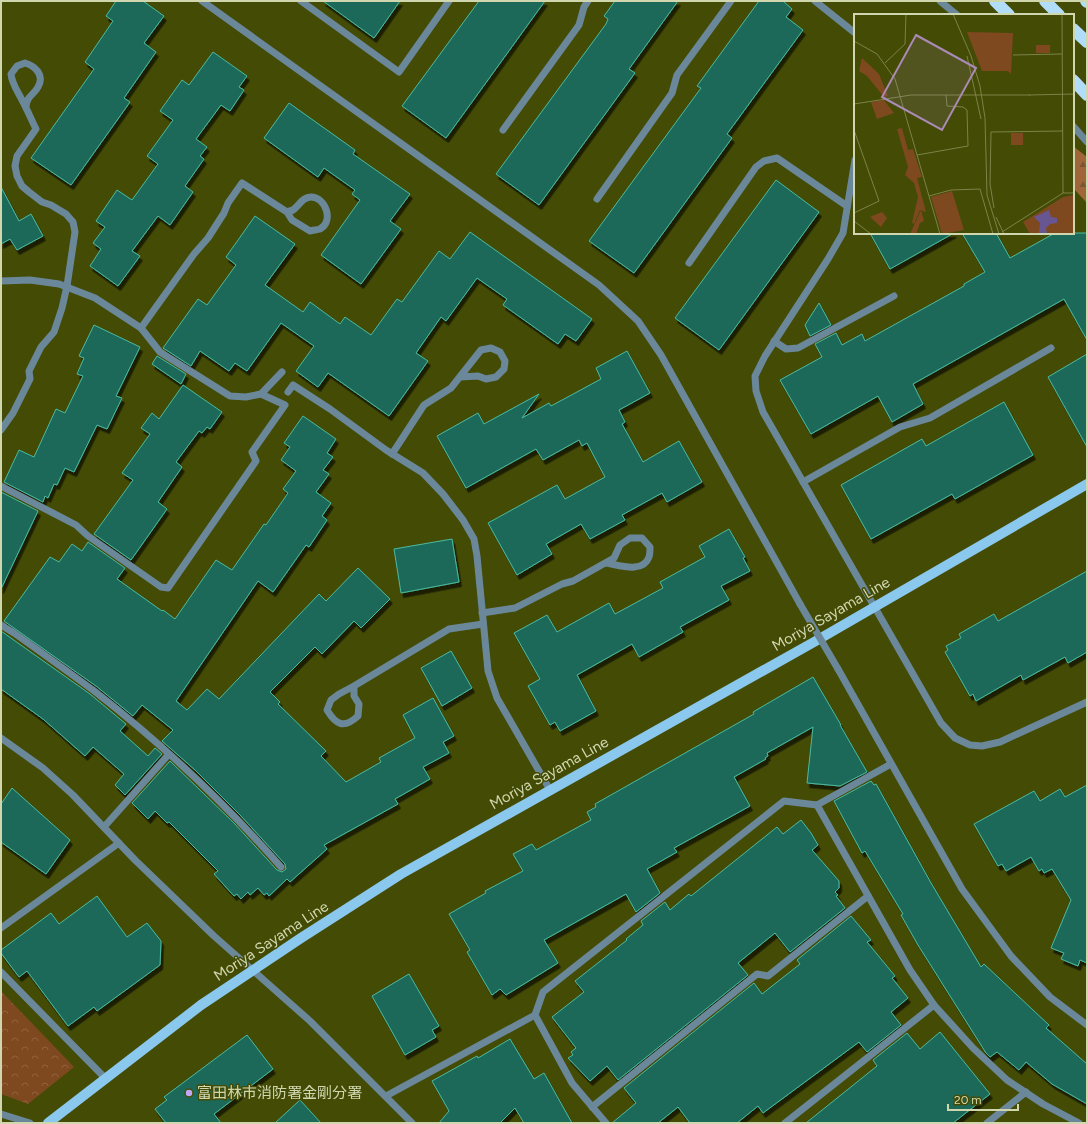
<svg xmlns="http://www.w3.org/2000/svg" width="1088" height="1124" viewBox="0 0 1088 1124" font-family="Figtree,'Noto Sans JP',sans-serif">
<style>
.forest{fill:url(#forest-firs)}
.park{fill:url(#park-crowns)}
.building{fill:#1d695a;stroke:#49bba2;filter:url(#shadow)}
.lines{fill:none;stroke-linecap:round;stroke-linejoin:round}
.minor{stroke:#6b889b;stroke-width:7}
.major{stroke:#8ac8ed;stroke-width:10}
.highway{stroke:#b2ddf8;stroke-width:12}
.minor-bridge{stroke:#6b889b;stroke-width:7}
.poi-dot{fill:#bda9f5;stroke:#444b05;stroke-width:1.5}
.labels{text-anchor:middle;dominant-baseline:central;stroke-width:3;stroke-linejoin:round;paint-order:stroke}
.street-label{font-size:15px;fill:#d0d7af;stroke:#444b05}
.poi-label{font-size:15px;fill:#d0d7af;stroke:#444b05;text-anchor:start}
.inset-road{fill:none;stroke:#7c8349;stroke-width:1}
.view{fill:#aa8ab6;fill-opacity:0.15;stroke:#aa8ab6;stroke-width:2}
.inset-edge{fill:none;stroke:#d0d7af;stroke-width:2}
</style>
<defs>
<pattern id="forest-firs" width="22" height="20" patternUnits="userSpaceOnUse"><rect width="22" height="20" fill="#a06538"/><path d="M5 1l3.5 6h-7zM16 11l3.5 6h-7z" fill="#795636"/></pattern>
<pattern id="park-crowns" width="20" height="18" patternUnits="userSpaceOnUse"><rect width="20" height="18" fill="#7e491f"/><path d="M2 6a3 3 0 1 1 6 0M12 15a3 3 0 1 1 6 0" fill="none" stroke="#8f623d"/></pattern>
<filter id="shadow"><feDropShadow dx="2.5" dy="4.5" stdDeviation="0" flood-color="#0009"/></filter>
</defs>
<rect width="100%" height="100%" fill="#444b05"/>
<polygon class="forest" points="1073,146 1087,157 1087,203 1073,188"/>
<polygon class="park" points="1,991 74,1067 28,1104 1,1094"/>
<g class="building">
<polygon points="116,1 143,1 164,16 144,43 156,52 124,98 130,102 71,185 31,158 94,69 85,62 113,21 106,16"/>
<polygon points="323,1 400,1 374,38"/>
<polygon points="479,1 545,1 446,138 402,106"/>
<polygon points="615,1 678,1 629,69 635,73 539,205 496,174 606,24 608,19 604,16"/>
<polygon points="759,1 783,1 792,9 786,17 803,30 727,134 732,138 634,273 589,241 701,88 697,86"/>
<polygon points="213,52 247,76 239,87 244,90 230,111 221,105 196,139 207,147 200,156 204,159 185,186 193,192 170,225 158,216 132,251 140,256 118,286 90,266 101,249 93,243 105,227 96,221 117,190 132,200 158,164 147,156 173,120 160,111 182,80 189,85"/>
<polygon points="289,103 355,150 353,154 410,194 390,221 401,229 361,284 321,255 360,200 352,194 355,190 324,168 318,177 264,138"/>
<polygon points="776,180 819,212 719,350 675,318"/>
<polygon points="1,187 19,221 31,214 43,236 17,250 10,239 1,244"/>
<polygon points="255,216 295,244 265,285 303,312 310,302 340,324 345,317 371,335 397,299 402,302 439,251 450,259 470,232 592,319 576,341 565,334 558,344 503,305 507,299 477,278 446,321 441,317 416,353 428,361 389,416 328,373 318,387 296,371 314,346 281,323 247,371 235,363 229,371 200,351 191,366 163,348 198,299 207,305 236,265 226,257"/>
<polygon points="870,233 954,233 890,269"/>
<polygon points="962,233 996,233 1010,258 1055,233 1087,233 1087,340 1064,299 913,384 923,404 892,422 878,396 811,434 780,380 822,357 815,344 836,333 842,345 862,334 865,341 964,286 964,284 985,272"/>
<polygon points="819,303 831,325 810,336 805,325"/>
<polygon points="94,325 140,347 116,396 122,398 107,429 97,425 74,472 65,468 57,485 54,484 48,498 45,496 43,502 4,482 19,450 34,457 56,409 65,413 83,376 77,374 84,358 79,356"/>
<polygon points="627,351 650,393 619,410 625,422 622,424 643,462 679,441 702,482 667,502 662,493 622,515 625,520 590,539 581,524 546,544 552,554 517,575 488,523 557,485 565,499 605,477 587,443 582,446 579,440 543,460 536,449 466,488 437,436 478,413 484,424 539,394 522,418 549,403 551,406 601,379 596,368"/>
<polygon points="1087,354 1087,447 1048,377"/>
<polygon points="157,356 186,374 181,384 152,364"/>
<polygon points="183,385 222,412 210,429 207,427 202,433 199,431 176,462 182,467 158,502 167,509 131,560 94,534 133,480 122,473 150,434 141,428 152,413 159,419"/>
<polygon points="1004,402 1033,455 955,499 952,494 871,539 841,485 922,439 926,446"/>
<polygon points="303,416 336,439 327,453 333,457 323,470 329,474 316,492 331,503 322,516 327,520 309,547 306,545 273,592 258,581 176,701 187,710 207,689 219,699 319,594 326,601 358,568 390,599 361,628 354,621 322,654 315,647 270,692 280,702 278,704 326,751 321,756 346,782 381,762 379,758 415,738 403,715 433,698 454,736 443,742 449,753 423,767 430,779 395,799 398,804 324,845 327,849 290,882 287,879 269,896 267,893 264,895 258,888 250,895 248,892 241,899 237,894 234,896 214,874 218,871 169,822 167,823 155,811 148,819 132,803 170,761 234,823 277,870 282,872 286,869 285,864 241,816 195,770 162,741 173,730 142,705 133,716 96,686 4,621 50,557 59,562 72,544 82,551 88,542 125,568 117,579 162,611 163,610 175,619 216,560 232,570 264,524 266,525 288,493 283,489 296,471 281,460 290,447 284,443"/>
<polygon points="1,492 38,511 1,589"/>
<polygon points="729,529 745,557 743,558 750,571 721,586 729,600 680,627 683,632 639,657 632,644 577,675 596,711 560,731 555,722 550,725 528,686 540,679 514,633 547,615 557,632 609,603 615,614 663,588 660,582 705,557 699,546"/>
<polygon points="452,539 459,582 401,593 394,549"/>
<polygon points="1087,571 1087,652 1068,663 1065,657 1023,680 1021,675 976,701 973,694 970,696 945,652 948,650 946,646 961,638 959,634 994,614 998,621"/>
<polygon points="1,631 90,694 126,724 120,731 148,756 155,748 162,754 125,795 115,785 124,774 93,747 85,756 43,719 1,689"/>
<polygon points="451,651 472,688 442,706 421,668"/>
<polygon points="813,677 841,725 840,725 867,772 840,786 807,783 813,727 767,753 768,756 765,758 766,759 734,777 750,806 674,848 677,852 647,869 660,893 636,912 626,894 544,940 558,963 506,995 500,989 492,995 467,952 470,950 449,914 486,893 485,891 523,871 513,854 532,844 536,850 591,820 587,812 596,807 595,804 754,714 753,712"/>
<polygon points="871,781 874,785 876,784 931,883 981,967 984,964 1049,1025 1046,1028 1087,1064 1087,1104 1052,1084 1026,1062 1019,1070 997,1052 990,1057 986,1053 918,945 901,915 903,914 865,851 862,853 834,801"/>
<polygon points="1087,785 1087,963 1080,960 1078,966 1061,959 1064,953 1051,948 1071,900 1052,869 1044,873 1042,869 1039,871 1031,857 1006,871 1002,864 998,866 974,824 1034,791 1040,801 1060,789 1065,797"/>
<polygon points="12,788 70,840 46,874 1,842 1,804"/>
<polygon points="801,820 811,833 818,845 812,850 839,881 839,888 835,892 838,895 836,896 845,908 790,952 775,933 738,963 748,975 618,1080 607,1066 590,1081 568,1058 573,1055 571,1052 576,1048 552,1017 584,992 575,981 627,940 626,939 643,925 641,921 665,902 670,910 689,894 691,896 777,827 783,834"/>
<polygon points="97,896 127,937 147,923 161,941 160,965 97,1011 94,1007 68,1026 27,971 19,977 1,953 1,950 51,913 59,924"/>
<polygon points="851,916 871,940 867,942 895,976 892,978 908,998 891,1012 901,1025 867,1052 859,1042 763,1113 758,1106 737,1123 690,1123 678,1107 658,1123 612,1123 636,1103 624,1088 754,983 762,994 800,964 797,960"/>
<polygon points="409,974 439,1026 432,1030 436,1037 405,1055 372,996"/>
<polygon points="940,1032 990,1094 953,1123 806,1123 877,1066 873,1060 907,1033 920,1049"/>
<polygon points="247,1035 273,1069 214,1114 221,1123 166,1123 155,1109 167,1100 164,1097"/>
<polygon points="510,1039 534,1079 544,1073 572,1123 524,1123 515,1108 500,1123 439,1123 449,1111 432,1081 477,1056 478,1058"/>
<polygon points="300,1100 321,1123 275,1123"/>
</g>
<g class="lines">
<g class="minor">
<polyline points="202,1 599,285 638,321 661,355 800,604"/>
<polyline points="301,1 399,72 449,1"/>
<polyline points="815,1 855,33"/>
<polyline points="940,1 957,15"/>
<polyline points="1073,126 1087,142"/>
<polyline points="503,130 579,25 584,7 588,1"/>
<polyline points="855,160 843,233 828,259 765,356 755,376 756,391 763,412 941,723 955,738 970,745 982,746 1000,742 1087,702"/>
<polyline points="597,199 672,93 677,75 731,1"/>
<polyline points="689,263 756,167 764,161 777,158 847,206"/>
<polyline points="1,281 30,280 59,284 95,298 141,328 160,352 230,396 246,397 261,394 282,372"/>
<path d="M141 328 194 254 208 238 224 213 228 203 242 183 287 212 292 220 310 231C313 230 317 230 320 229 334 222 326 197 311 197 302 197 299 206 293 210 291 211 289 211 287 212"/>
<polyline points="774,341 786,349 798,348 894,296"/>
<polyline points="288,392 293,385 330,409 386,450 423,473 443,494 463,520 474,539 477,556 488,671 497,698 550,790"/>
<path d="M1 430 13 413 30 379 29 371 41 347 54 332 62 308 67 286 75 232 73 222 66 214 51 205 42 202 29 192 22 186 17 176 15 166 17 156 36 129C31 119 27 109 22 100 17 90 12 84 11 74L17 66 25 63C35 66 45 75 38 87 34 95 26 96 26 108"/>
<polyline points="392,454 424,405 451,388 481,350 491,348 500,352 505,361 504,369 496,377 486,379 478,376 460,377"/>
<polyline points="803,482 900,427 930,418 1051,348"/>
<polyline points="1,486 76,525 88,536 161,587 168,588 256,461 252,452 285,405 261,394"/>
<path d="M482 613 515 608 562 584 573 581 614 558 620 545 630 538H642L650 547C650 550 650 554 649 557 643 574 619 565 606 563"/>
<path d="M1 625 14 633C41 652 67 671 93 690 161 743 224 802 281 867"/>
<polyline points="838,669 962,889 1011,956 1050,997 1087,1025"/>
<path d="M354 686V696L359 704 358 716C344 729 336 725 327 710L331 700 339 694 354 686 449 629 483 624"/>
<polyline points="1,738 43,768 73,795 135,860 214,936 310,1021 412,1123"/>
<polyline points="817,805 910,970 934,1005 973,1048 1007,1080 1043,1104 1079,1123"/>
<polyline points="104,827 169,754"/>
<polyline points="1,928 119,843"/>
<polyline points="1,972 105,1078"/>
<polyline points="535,1015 572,1083 606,1123"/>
<polyline points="386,1096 535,1015 543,992 784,801 817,805 891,764"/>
<polyline points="592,1107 757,974 768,976 868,896"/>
<polyline points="1,1114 30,1123"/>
<polyline points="785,1123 934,1005"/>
<polyline points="987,1123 1026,1092"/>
</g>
<polyline class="major" points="48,1123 201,1005 301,938 401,874 814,642 1087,484"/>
<g class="highway">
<polyline points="995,1 1009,15"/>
<polyline points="1045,1 1059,15"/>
<polyline points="1086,1 1087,2"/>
<polyline points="1073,29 1087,42"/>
<polyline points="1073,80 1087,95"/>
</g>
<polyline class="minor-bridge" points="800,604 838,669"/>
</g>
<circle class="poi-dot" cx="189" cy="1093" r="4"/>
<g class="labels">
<g class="street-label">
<text transform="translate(831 614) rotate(-30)">Moriya Sayama Line</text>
<text transform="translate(549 773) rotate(-29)">Moriya Sayama Line</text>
<text transform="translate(271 941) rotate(-33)">Moriya Sayama Line</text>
</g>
<g class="poi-label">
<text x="197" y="1093">富田林市消防署金剛分署</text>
</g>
</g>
<g transform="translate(854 14)">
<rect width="220" height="220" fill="#444b05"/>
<path d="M113 18 159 19 157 60 154 57H128ZM182 31H196V39H182ZM8 44 25 60 34 82 30 83 13 62 5 57ZM30 86 40 99 23 105 17 88ZM48 114 54 136 59 135 68 163 63 164 72 198 66 196 60 210 58 209 64 183 60 169 51 161 54 153 43 115ZM157 119H169V131H157ZM98 177 110 216 88 220 77 183ZM220 181V220H176L169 208 209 183ZM67 196 70 207 66 209 62 220H56ZM28 198 33 204 27 213 16 203Z" fill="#7e491f"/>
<path d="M133 33a11 11 0 1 1 22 0a11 11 0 1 1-22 0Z" fill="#7e491f"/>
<path d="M195 196 197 203 203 204V209L196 210 192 214 193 220H185L186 209 180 203Z" fill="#685693"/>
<path class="inset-road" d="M99 0 117 42 126 72 131 104 133 181 145 220M208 0 209 179M0 27 23 40 41 65 86 220M159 41 208 40M113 42 127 105M31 49 51 30 52 0M175 81 220 80M0 90 57 81H176M0 116 25 187 0 199M63 141 114 132 113 96 109 93 93 92 92 81M75 182 97 176 126 175 139 220M140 194 136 170 137 118 209 117M142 203 150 220M0 207 17 220M148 218 209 179H220"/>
<path class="view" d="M62 21 122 54 88 116 28 83Z"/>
<rect width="220" height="220" class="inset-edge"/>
</g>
<rect width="1088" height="1124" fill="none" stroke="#d0d7af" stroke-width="4"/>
<path d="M948 1104v6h70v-6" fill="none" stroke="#d0d7af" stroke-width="2"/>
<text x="954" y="1104" font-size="12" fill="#d0d7af" stroke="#444b05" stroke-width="3" paint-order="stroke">20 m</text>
</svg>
